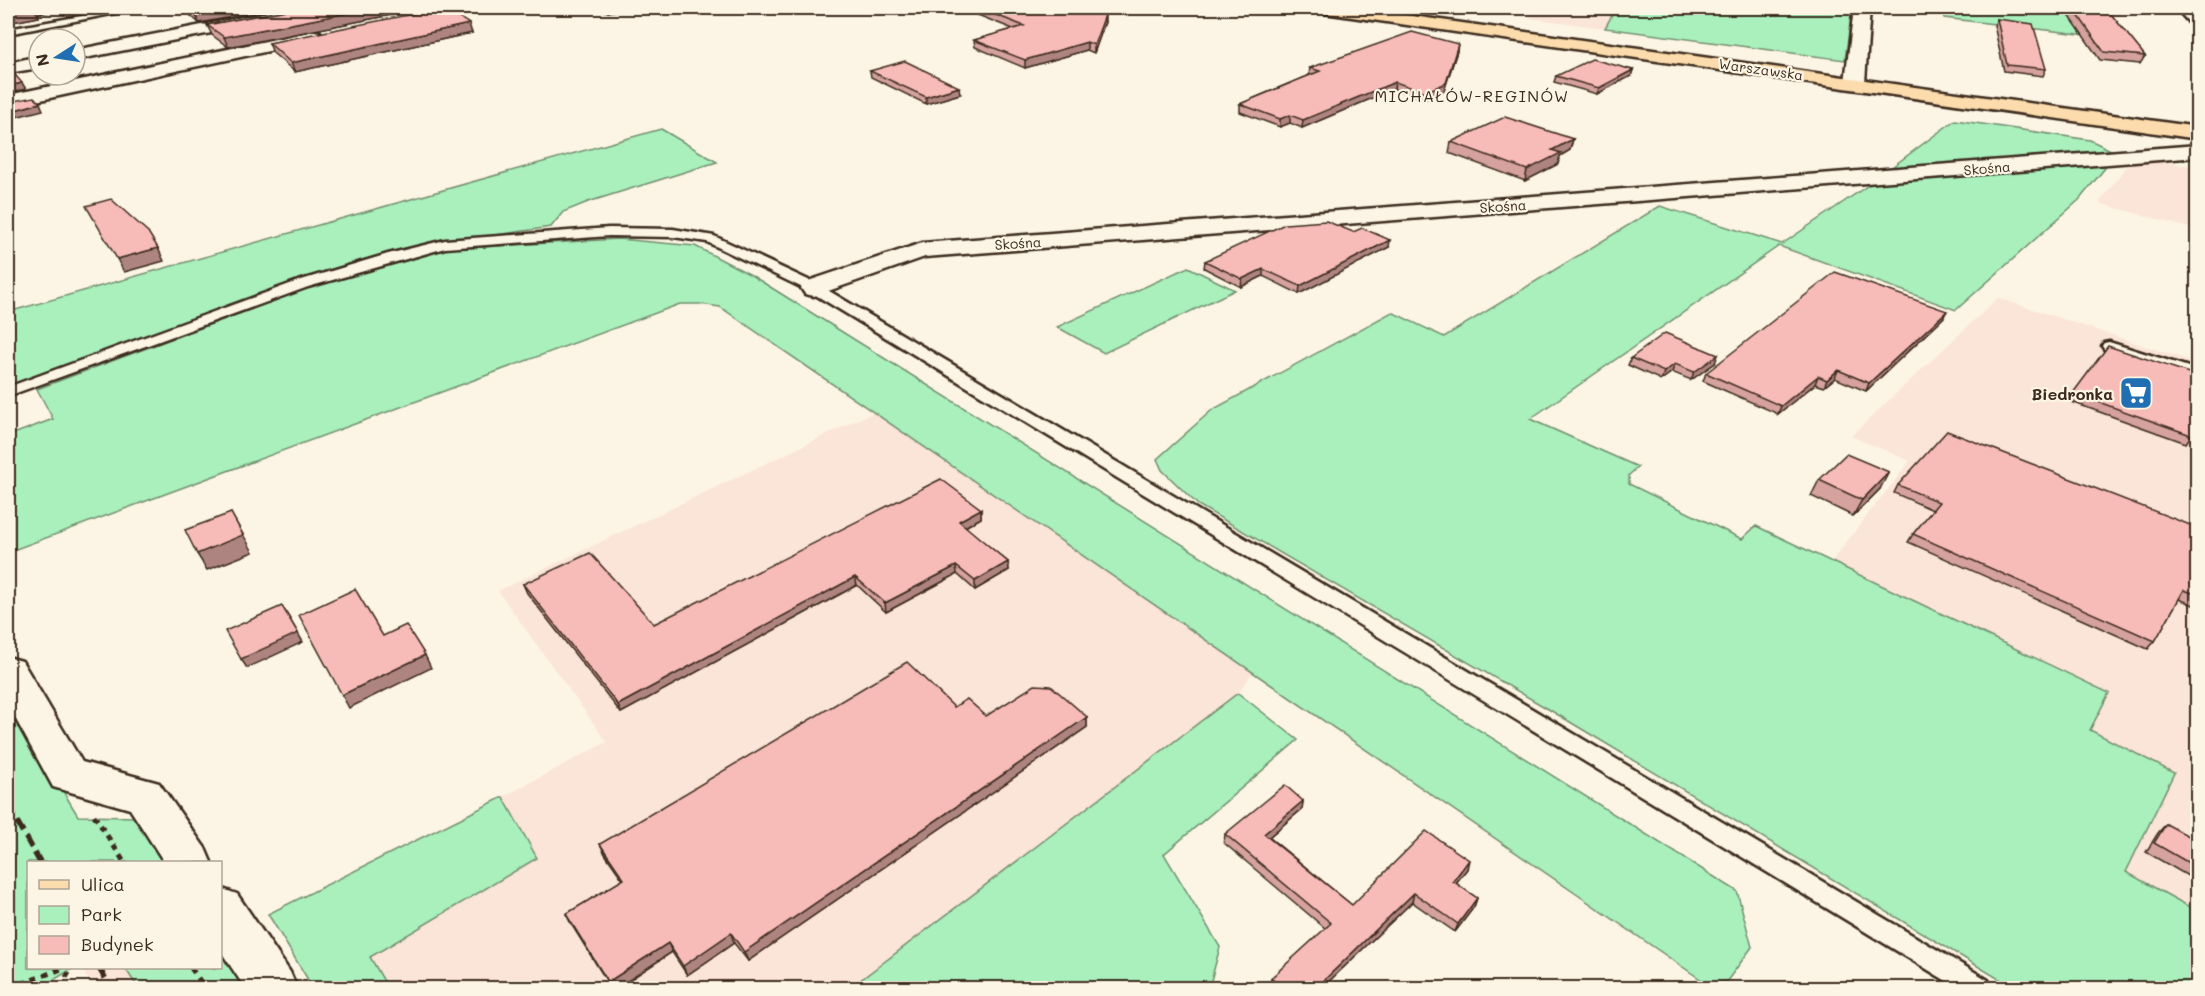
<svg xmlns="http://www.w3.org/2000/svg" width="2205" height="996" viewBox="0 0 2205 996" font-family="Mali,sans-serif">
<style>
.built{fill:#fbe4d8}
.green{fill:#a9f0bc;stroke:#728d6d;stroke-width:1.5}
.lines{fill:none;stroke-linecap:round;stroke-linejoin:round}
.service-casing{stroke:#3b2a1e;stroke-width:5}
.minor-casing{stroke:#3b2a1e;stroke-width:5}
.primary-casing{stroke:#3b2a1e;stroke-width:5}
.path{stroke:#3b2a1e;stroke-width:5;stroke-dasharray:6 6;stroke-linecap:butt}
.service{fill:#fcf5e5;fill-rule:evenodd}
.minor{fill:#fcf5e5;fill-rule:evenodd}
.primary{fill:#fcdcac;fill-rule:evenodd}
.rail{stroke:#3b2a1e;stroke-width:6;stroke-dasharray:12 6;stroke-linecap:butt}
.wall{fill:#d5a29e;stroke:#3b2a1e;stroke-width:1.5}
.shaded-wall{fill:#ae8481;stroke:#3b2a1e;stroke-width:1.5}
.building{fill:#f8bcb8;stroke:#3b2a1e;stroke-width:1.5}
.labels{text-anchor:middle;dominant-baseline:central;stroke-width:4.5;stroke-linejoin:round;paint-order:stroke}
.far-street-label{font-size:14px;fill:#3b2a1e;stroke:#fcf5e5}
.far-quarter-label{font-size:16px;letter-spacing:1.5px;fill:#3b2a1e;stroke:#fcf5e5}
.poi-label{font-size:16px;font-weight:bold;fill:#3b2a1e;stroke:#fcf5e5;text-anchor:end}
</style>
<rect width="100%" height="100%" fill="#fcf5e5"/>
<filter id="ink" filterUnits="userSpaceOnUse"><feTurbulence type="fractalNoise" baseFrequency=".0167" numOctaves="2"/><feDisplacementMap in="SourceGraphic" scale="12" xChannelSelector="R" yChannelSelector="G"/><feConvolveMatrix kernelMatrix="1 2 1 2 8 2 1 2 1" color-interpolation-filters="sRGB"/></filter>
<g filter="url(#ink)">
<g class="built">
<polygon points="1536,8 1616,8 1605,28 1530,18"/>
<polygon points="2151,160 2197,167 2197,230 2099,203 2127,166"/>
<polygon points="1998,298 2197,363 2197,911 2126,872 2174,773 2090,730 2109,693 1831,562 1910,461 1851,436"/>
<polygon points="874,412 1253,672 1238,693 850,988 388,988 369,957 537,858 503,797 607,742 498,591"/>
<polygon points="81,968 125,968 138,988 93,988"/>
</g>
<g class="green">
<polygon points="1616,8 1852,8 1845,60 1605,28"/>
<polygon points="1941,8 2075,8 2096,36 1944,18"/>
<polygon points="1955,120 2090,140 2117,153 1884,173"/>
<polygon points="661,129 717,162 588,202 563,212 551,227 449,242 375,258 314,275 8,387 8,312"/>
<polygon points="2100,164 2105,168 2079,200 1956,310 1779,246 1530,419 1638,467 1629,475 1629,484 1742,539 1756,526 2109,693 2090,730 2174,773 2126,872 2197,911 2197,988 2014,988 1555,713 1198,505 1162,470 1157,459 1212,410 1392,312 1444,337 1660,206 1782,244 1873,182"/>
<polygon points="619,239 695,246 751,275 1737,891 1752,947 1727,981 1709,985 720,307 700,304 680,304 8,552 8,436 53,419 37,389 308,288 391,261 445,249"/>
<polygon points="1188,267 1235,290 1104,353 1057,327"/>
<polygon points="1238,693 1298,740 1164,854 1220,947 1209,988 850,988"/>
<polygon points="8,700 78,816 137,817 167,862 28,862 28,968 74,968 40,988 8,988"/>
<polygon points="503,797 537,858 370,957 388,988 313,988 268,914"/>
<polygon points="221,945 249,988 138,988 125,968 220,968"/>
</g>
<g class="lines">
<g class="service-casing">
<g id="service">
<polygon points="43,8 59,8 8,18 8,14"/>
<polygon points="127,8 142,8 8,34 8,29"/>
<polygon points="609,228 673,229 714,236 819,285 1988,980 1991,988 1958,988 809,291 707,242 673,237 609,236 445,248 308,287 8,396 8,387 298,281 388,254 445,240"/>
<polygon points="2109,342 2198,370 2198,379 2104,349 2102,346 2104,343"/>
</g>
</g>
<g class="minor-casing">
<g id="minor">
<polygon points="289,8 320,8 312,13 75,60 75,50"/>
<polygon points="1854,8 1870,8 1865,82 1862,86 1848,86 1845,82"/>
<polygon points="2176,8 2193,8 2198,12 2198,27 2192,26"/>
<polygon points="314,31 320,32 323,36 320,40 8,107 8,95"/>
<polygon points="39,56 39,68 8,73 8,63"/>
<polygon points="2198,145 2198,157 925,257 814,296 805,294 801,288 805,282 922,243"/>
<polygon points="8,657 22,661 82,762 159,783 205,848 211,862 164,862 130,809 53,787 8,705"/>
<polygon points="220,888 237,894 290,972 297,988 245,988 220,950"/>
</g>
</g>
<g class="primary-casing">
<polygon id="primary" points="1316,8 1356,8 2198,127 2198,139 1324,13"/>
</g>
<g class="path">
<polyline points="94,815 124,862"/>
<polyline points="191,968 205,988"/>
<polyline points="10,988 64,968"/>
<polyline points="60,988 71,969 69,968"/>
</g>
<use href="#service" class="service"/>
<use href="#minor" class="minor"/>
<use href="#primary" class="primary"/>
<g class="rail">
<polyline points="8,806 40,862"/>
<polyline points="99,968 111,988"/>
</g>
</g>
<g class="wall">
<polygon points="8,8 34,8 39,17 13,22 10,20 8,16"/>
<polygon points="182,8 280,8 199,23"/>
<polygon points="298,8 427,8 228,47 212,35 207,25"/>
<polygon points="597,8 629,8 608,12"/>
<polygon points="960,8 1100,8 1105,22 1094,53 1087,50 1025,68 975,47 974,40 1013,29"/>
<polygon points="2064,8 2106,8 2145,56 2140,64 2100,60"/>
<polygon points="454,14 472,33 295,72 273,53 269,43"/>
<polygon points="1997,19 2046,69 2043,76 2004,71 1994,25"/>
<polygon points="1457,51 1444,91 1424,99 1394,89 1302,128 1290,123 1280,127 1240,112 1240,104 1309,75 1310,68"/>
<polygon points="1633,70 1631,76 1597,94 1554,82 1556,76"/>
<polygon points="870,71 960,94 926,104 871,77"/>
<polygon points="1573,139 1570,150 1560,156 1558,164 1525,181 1449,153 1451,142"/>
<polygon points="1353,232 1389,247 1299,294 1263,276 1241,287 1204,268 1205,261"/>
<polygon points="1943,318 1866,391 1835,378 1824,387 1815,384 1778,414 1703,381 1706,373"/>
<polygon points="1631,358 1715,363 1691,380 1672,372 1661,380 1628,365"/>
<polygon points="2198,376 2198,436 2192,434 2186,443 2069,401 2073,393"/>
<polygon points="1819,480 1880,489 1853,516 1811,496"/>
<polygon points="1898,485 2198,528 2198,607 2179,599 2155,641 2148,649 1908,542 1913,534 1933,510 1894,493"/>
<polygon points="981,509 981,518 965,527 1008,562 1009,570 975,590 957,574 886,612 857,585 621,713 527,593 523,584 654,624"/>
<polygon points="954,707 986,716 1087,717 1087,727 748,961 734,943 687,975 672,952 617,988 611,988 571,924 566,914 623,880 605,854 600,844"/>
<polygon points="1303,801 1302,809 1269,837 1352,905 1467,869 1456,883 1477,898 1474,907 1455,932 1412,902 1322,988 1272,988 1270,987 1271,978 1326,929 1224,843 1225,834"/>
<polygon points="2166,824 2196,867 2188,876 2146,852 2158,833"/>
</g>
<g class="shaded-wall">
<polygon points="8,8 34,8 39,17 13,22 8,12"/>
<polygon points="226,8 280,8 199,23 195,13"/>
<polygon points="374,8 427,8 228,47 224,37"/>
<polygon points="607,8 629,8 608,12"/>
<polygon points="1105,15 1105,22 1094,53 1094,45"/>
<polygon points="469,24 472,33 295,72 291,63"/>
<polygon points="1087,42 1087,50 1025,68 1025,60"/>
<polygon points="1458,44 1457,51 1444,91 1424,99 1425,92"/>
<polygon points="1633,70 1631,76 1597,94 1599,88"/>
<polygon points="1395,82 1394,89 1302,128 1303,120"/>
<polygon points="22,83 26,89 8,93 8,86"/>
<polygon points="959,87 960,94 926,104 926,97"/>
<polygon points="40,103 43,110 8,119 8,112"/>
<polygon points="1290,115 1290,123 1280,127 1280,119"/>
<polygon points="1573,139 1570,150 1560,156 1558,164 1525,181 1527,170 1552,150"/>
<polygon points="1390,240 1389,247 1299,294 1300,286"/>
<polygon points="158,248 164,261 124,272 117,259"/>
<polygon points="1263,269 1263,276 1241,287 1242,279"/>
<polygon points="1947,311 1943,318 1866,391 1869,383"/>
<polygon points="1718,355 1715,363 1691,380 1694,372"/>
<polygon points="1675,364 1672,372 1661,380 1664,372"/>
<polygon points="1838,370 1835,378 1824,387 1827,380"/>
<polygon points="1818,376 1815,384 1778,414 1781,406"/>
<polygon points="1889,472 1880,489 1853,516 1862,500"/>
<polygon points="981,509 981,518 959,530 959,521"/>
<polygon points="231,513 253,552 207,570 197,554"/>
<polygon points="1008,562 1009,570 975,590 975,581"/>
<polygon points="956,566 957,574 886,612 885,603"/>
<polygon points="855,577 857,585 621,713 618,705"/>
<polygon points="282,606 303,642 247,668 241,659"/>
<polygon points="425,655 431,668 349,708 342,695"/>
<polygon points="1087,717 1087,727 748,961 744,952"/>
<polygon points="1303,801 1302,809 1263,842 1264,834"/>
<polygon points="1469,860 1467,869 1451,889 1453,881"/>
<polygon points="1414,893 1412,902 1322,988 1316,988"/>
<polygon points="1477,898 1474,907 1455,932 1458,924"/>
<polygon points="731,933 734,943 687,975 683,966"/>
<polygon points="668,943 672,952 617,988 611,988 608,982"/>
</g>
<g class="building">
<polygon points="8,8 27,8 8,11"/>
<polygon points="188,8 226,8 195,13"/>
<polygon points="298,8 374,8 224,37 207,25"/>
<polygon points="442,8 450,8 453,9 448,10 469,24 291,63 269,43"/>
<polygon points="978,8 1100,8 1105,15 1094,45 1087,42 1025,60 974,40 1024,26"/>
<polygon points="2073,8 2106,8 2145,56 2104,52"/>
<polygon points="1997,19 2033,24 2046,69 2007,65"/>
<polygon points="1412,32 1458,44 1446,83 1425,92 1395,82 1303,120 1290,115 1280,119 1240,104 1320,71 1310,68"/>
<polygon points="1592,59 1633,70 1599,88 1556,76"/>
<polygon points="905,61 959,87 926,97 870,71"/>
<polygon points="8,69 10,69 22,83 8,86"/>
<polygon points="34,97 40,103 8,112 8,102"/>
<polygon points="1505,117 1573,139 1552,150 1561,153 1527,170 1451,142"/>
<polygon points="111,199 148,232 158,248 117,259 86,206"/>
<polygon points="1326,221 1353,232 1362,228 1390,240 1300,286 1263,269 1242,279 1205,261 1285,224"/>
<polygon points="1835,272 1947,311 1869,383 1838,370 1827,380 1818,376 1781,406 1706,373"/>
<polygon points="1665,333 1718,355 1694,372 1675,364 1664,372 1631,358"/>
<polygon points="2108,346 2198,376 2198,426 2197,426 2191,435 2073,393"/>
<polygon points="1947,431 2198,528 2198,595 2184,590 2155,641 1913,534 1939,502 1898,485"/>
<polygon points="1846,454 1889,472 1862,500 1819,480"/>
<polygon points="941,479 981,509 959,521 1008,562 975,581 956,566 885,603 855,577 618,705 523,584 590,553 654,624"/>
<polygon points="231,513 243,535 197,554 185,530"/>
<polygon points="355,589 383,636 406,625 425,655 342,695 299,615"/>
<polygon points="282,606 298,633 241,659 225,631"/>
<polygon points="907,662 954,707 967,699 986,716 1035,685 1051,686 1087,717 744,952 731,933 683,966 668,943 608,982 566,914 624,879 600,844"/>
<polygon points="1285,785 1303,801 1264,834 1352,905 1426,831 1469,860 1453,881 1477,898 1458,924 1414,893 1316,988 1282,988 1271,978 1331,923 1225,834"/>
<polygon points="2166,824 2198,841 2198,865 2196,867 2154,843"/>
</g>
</g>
<defs>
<g id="supermarket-square" transform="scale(1.725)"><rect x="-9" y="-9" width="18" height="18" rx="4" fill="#1f6fb2" stroke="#fcf5e5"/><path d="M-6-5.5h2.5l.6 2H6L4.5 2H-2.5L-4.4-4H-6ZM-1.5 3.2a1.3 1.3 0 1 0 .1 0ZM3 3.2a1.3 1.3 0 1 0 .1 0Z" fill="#fff"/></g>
</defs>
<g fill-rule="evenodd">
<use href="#supermarket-square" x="2136" y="393"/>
</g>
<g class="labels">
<g class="far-street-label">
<text transform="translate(1761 69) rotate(8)">Warszawska</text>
<text transform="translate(1987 168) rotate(-5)">Skośna</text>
<text transform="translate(1503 206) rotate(-4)">Skośna</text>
<text transform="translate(1018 243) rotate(-4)">Skośna</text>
</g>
<g class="far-quarter-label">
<text x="1472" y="95">MICHAŁÓW-REGINÓW</text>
</g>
<g class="poi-label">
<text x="2113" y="393">Biedronka</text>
</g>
</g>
<rect width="2205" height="996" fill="none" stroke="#fcf5e5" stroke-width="30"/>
<rect x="15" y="15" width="2175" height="966" fill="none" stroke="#3b2a1e" stroke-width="2" filter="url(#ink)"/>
<rect x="27" y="861" width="195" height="108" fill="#fcf5e5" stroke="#afa495" stroke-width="1.5"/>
<rect x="39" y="880" width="30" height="9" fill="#fcdcac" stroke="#afa495" stroke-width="1.5"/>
<text x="81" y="891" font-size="18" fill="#3b2a1e">Ulica</text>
<rect x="39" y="906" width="30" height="18" fill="#a9f0bc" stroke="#afa495" stroke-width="1.5"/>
<text x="81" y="921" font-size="18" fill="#3b2a1e">Park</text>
<rect x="39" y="936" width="30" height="18" fill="#f8bcb8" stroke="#afa495" stroke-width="1.5"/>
<text x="81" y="951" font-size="18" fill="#3b2a1e">Budynek</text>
<g transform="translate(57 57) rotate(258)"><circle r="28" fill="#fcf5e5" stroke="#afa495" stroke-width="1.5"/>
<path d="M0-4.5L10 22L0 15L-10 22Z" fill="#1f6fb2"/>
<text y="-9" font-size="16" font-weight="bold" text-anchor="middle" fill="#3b2a1e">N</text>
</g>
</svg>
